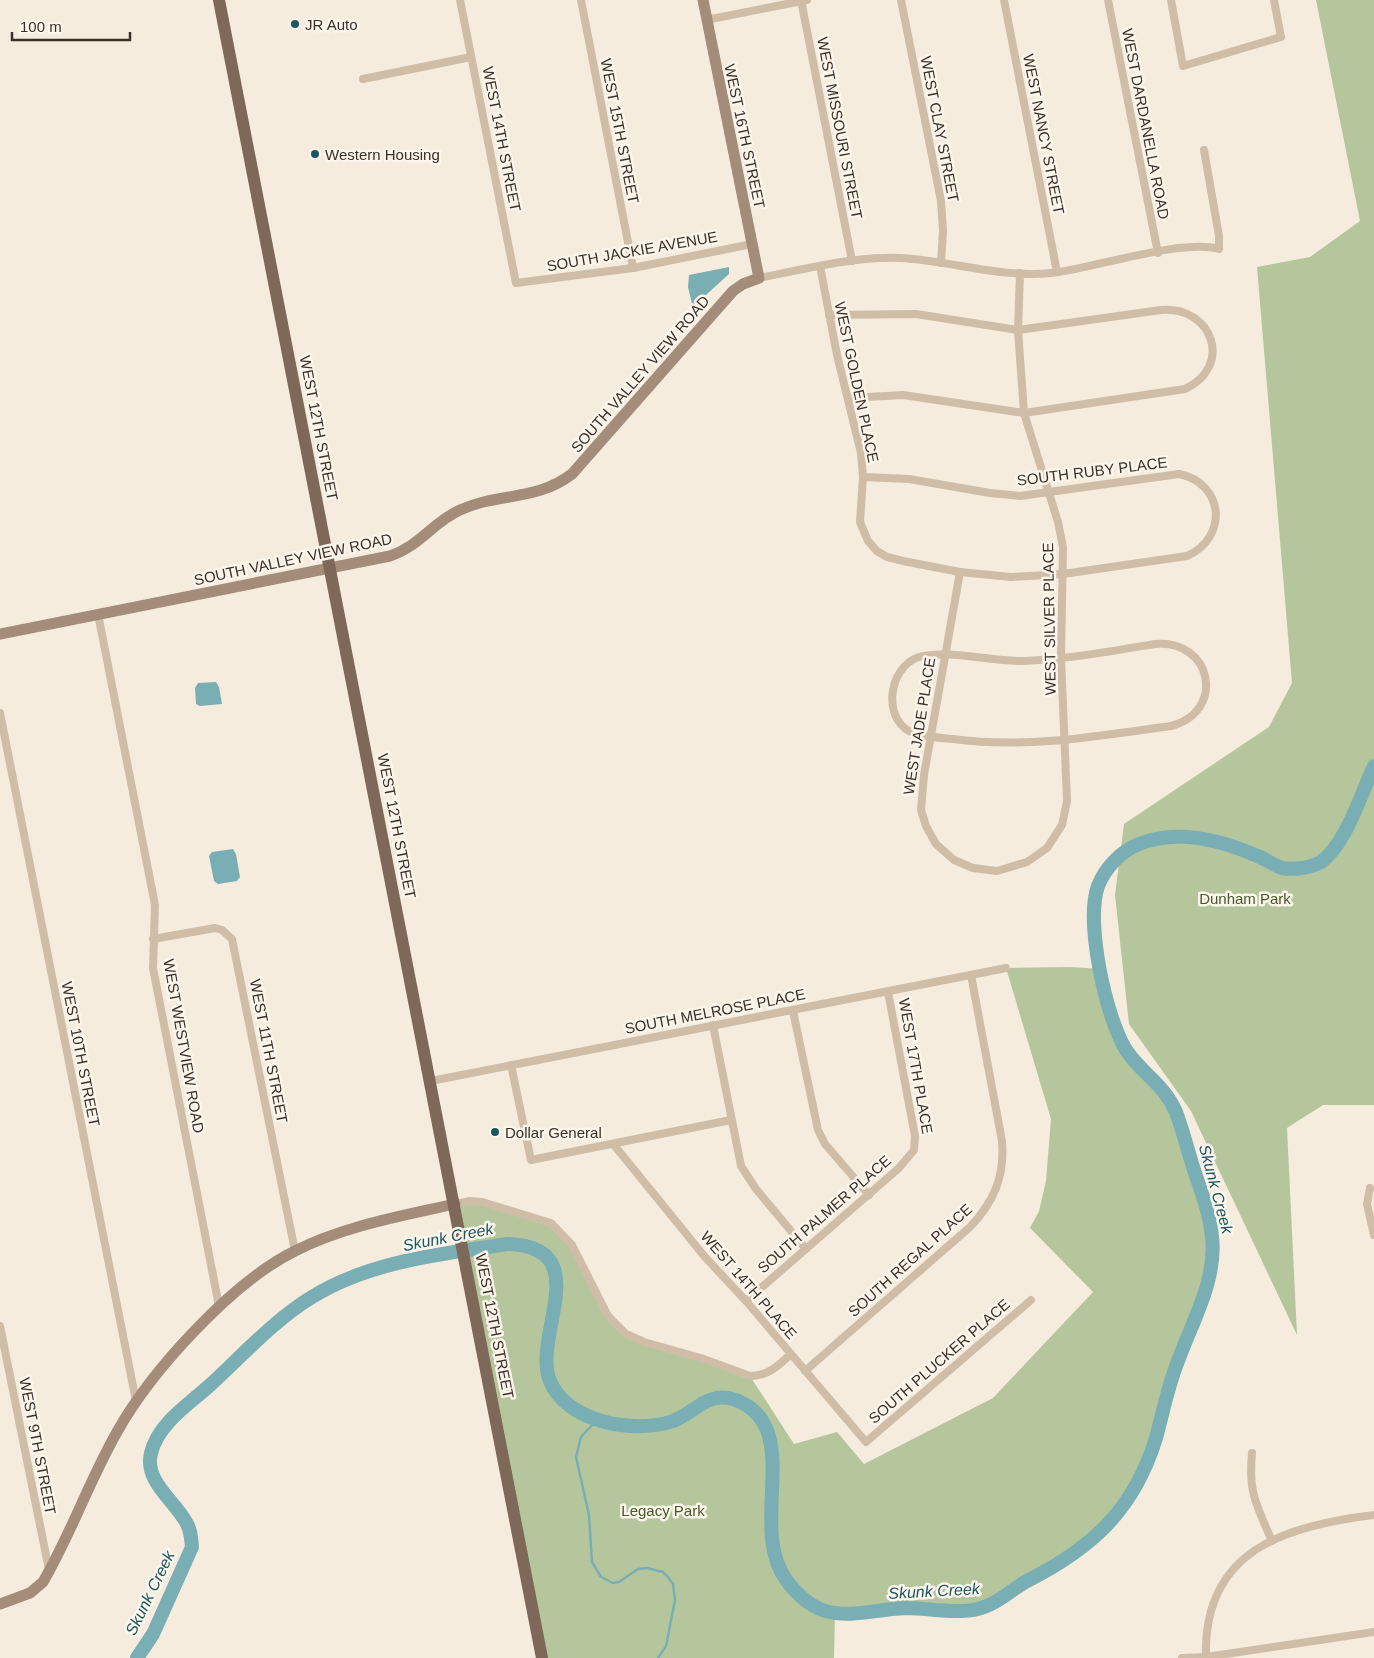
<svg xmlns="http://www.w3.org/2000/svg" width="1374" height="1658" viewBox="0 0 1374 1658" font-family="Helvetica,sans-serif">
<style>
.green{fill:#b5c69c}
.water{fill:#7aaeb5}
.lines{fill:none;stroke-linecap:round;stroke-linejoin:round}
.stream{stroke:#7aaeb5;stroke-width:2.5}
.river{stroke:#7aaeb5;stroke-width:14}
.street{stroke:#cfbda8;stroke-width:8}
.secondary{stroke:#a38c79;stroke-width:11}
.primary{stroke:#7e6859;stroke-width:12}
.poi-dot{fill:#1a5761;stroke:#fcf5eb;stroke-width:2}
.labels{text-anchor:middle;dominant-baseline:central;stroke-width:5;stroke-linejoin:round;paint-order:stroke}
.poi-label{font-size:15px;fill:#3b3029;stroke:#fcf5eb;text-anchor:start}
.street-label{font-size:15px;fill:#3b3029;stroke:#fcf5eb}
.park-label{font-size:15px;fill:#465c2a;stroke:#fcf5eb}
.water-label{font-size:16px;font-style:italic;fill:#1a5761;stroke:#fcf5eb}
</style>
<rect width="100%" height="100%" fill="#f5ecde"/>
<g class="green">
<polygon points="1316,0 1374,0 1374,1105 1323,1105 1287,1128 1297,1335 1191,1111 1129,1024 1115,895 1124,824 1269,727 1292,683 1257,267 1310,257 1360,221"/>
<polygon points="1071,967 1101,969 1112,1019 1126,1050 1144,1072 1162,1088 1176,1112 1205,1204 1212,1236 1212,1266 1167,1390 1155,1439 1138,1484 1121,1511 1090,1544 1054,1568 1020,1585 984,1608 942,1611 909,1608 835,1614 834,1658 542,1658 455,1204 482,1202 543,1219 561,1231 614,1324 644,1342 750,1376 794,1444 837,1432 864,1464 993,1398 1093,1292 1030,1228 1039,1211 1046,1181 1051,1119 1006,968"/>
</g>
<g class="water">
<polygon points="729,267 729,274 695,305 692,304 688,287 689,275"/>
<polygon points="216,682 219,687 222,704 200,706 196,704 195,688 198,683"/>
<polygon points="233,849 236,854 240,877 237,881 218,884 214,881 209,856 212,852"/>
</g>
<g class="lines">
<polyline class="stream" points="596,1421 581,1437 576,1457 589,1515 592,1562 601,1577 613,1583 619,1582 638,1569 647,1568 663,1572 668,1577 673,1584 675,1600 666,1646 658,1658"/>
<path class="river" d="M137 1658 153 1634 192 1547C191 1538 191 1530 186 1522 174 1500 144 1481 151 1453 158 1424 188 1405 209 1386 242 1356 274 1320 312 1297 370 1261 442 1254 508 1244 598 1247 531 1337 550 1381 567 1423 635 1434 673 1421 696 1412 708 1390 736 1400 806 1427 746 1527 787 1581 823 1629 855 1611 905 1608 915 1608 925 1609 935 1610 950 1611 969 1613 984 1607 1000 1602 1012 1589 1027 1581 1092 1548 1134 1510 1156 1438 1163 1412 1168 1386 1178 1361 1192 1322 1217 1280 1212 1237 1210 1214 1201 1191 1194 1170 1188 1151 1183 1131 1176 1112 1164 1084 1142 1074 1126 1050 1106 1018 1085 922 1098 886 1105 868 1121 851 1139 844 1177 829 1218 839 1255 855 1264 858 1273 865 1282 868 1293 870 1311 868 1321 862 1346 844 1361 794 1374 766"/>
<g class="street">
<polyline points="460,0 516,283 633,268 752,244"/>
<polyline points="581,0 633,268"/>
<polyline points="801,0 852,261"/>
<polyline points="901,0 941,201 943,231 941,263"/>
<polyline points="1004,0 1057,272"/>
<polyline points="1108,0 1158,253"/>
<polyline points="1171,0 1183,66 1281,37 1274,0"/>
<polyline points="706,20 807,0"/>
<polyline points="363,79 471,57"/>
<path d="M820 266 837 355 861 453 863 477 860 522 868 541 877 551 887 557 903 561 960 572 1011 577 1063 574 1187 556C1229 537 1224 483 1179 474L1020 496 990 493 909 479 863 477"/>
<path d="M759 278C805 269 854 256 901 258 953 261 1007 280 1059 272 1100 266 1182 239 1219 249V236L1204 150"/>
<path d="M829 315 916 314 1018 330 1161 310C1214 306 1233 367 1185 389L1024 413 903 395 849 398"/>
<polyline points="960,572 924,775 921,810 926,826 936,844 954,860 973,868 997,871 1027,862 1047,848 1062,825 1067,801 1061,658 1063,547 1058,522 1024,413 1018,330 1020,273"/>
<polyline points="98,614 155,905 153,968 219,1306"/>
<path d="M1155 644C1213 639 1226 712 1171 726 1098 736 1027 749 953 739 941 738 928 737 916 734 881 724 887 667 919 657 947 649 993 662 1024 661 1068 659 1113 651 1155 644Z"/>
<polyline points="0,713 136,1401"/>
<polyline points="153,939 215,928 222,930 232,939 295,1251"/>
<polyline points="793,1011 818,1130 825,1144 869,1195"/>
<polyline points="713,1025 741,1166 756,1189 806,1249"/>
<polyline points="511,1065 531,1160 731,1120"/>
<polyline points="431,1081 1006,968"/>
<polyline points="614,1145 705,1257 746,1301 866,1442 1031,1300"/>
<polyline points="1370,1188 1367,1204 1374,1235"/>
<path d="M455 1204 470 1201 482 1202 551 1223 572 1245 608 1316 626 1334 644 1342 701 1358 750 1376C768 1376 778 1366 791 1354"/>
<polyline points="746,1301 899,1168 914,1150 915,1136 888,992"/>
<polyline points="0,1326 49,1570"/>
<path d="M805 1371 970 1227C994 1202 1005 1176 1002 1141L971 975"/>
<path d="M1252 1453C1248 1493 1257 1506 1272 1541"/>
<path d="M1206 1657C1203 1550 1285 1526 1374 1515"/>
<polyline points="1182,1658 1206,1657 1374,1632"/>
</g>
<g class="secondary">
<path d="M0 634 390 556C420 546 433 522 460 510 499 492 535 502 572 474L733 291 743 284 759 278 703 0"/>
<path d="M0 1604 30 1593 43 1582C71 1534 89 1481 117 1432 151 1371 232 1282 295 1251 344 1226 402 1216 455 1204"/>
</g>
<polyline class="primary" points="219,0 542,1658"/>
</g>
<g class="poi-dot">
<circle cx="295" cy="24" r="5"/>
<circle cx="315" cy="154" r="5"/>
<circle cx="495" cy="1132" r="5"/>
</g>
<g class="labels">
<g class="poi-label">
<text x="305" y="24">JR Auto</text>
<text x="325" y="154">Western Housing</text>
<text x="505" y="1132">Dollar General</text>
</g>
<g class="street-label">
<text transform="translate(1146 124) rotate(79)">WEST DARDANELLA ROAD</text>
<text transform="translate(840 128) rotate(79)">WEST MISSOURI STREET</text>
<text transform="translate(940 129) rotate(79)">WEST CLAY STREET</text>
<text transform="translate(620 131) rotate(79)">WEST 15TH STREET</text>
<text transform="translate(1044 134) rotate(79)">WEST NANCY STREET</text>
<text transform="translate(745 136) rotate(78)">WEST 16TH STREET</text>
<text transform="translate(502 139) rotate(79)">WEST 14TH STREET</text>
<text transform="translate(632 251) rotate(-10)">SOUTH JACKIE AVENUE</text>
<text transform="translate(640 374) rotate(-49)">SOUTH VALLEY VIEW ROAD</text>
<text transform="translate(857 382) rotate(78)">WEST GOLDEN PLACE</text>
<text transform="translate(319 428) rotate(79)">WEST 12TH STREET</text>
<text transform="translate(1092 471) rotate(-7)">SOUTH RUBY PLACE</text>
<text transform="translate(293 559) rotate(-12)">SOUTH VALLEY VIEW ROAD</text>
<text transform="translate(1049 619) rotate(-91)">WEST SILVER PLACE</text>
<text transform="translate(919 726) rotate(-81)">WEST JADE PLACE</text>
<text transform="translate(397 826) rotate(79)">WEST 12TH STREET</text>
<text transform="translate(715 1011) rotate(-11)">SOUTH MELROSE PLACE</text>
<text transform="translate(184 1046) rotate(80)">WEST WESTVIEW ROAD</text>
<text transform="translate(269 1051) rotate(79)">WEST 11TH STREET</text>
<text transform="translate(81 1054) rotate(79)">WEST 10TH STREET</text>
<text transform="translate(916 1066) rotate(80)">WEST 17TH PLACE</text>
<text transform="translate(824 1214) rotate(-41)">SOUTH PALMER PLACE</text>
<text transform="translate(910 1260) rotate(-42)">SOUTH REGAL PLACE</text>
<text transform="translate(749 1285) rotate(49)">WEST 14TH PLACE</text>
<text transform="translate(495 1326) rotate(79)">WEST 12TH STREET</text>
<text transform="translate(939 1361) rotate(-41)">SOUTH PLUCKER PLACE</text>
<text transform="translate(38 1446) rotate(79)">WEST 9TH STREET</text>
</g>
<g class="park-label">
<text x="1245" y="898">Dunham Park</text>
<text x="663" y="1510">Legacy Park</text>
</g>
<g class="water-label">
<text transform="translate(1216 1189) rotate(75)">Skunk Creek</text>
<text transform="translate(448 1237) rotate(-11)">Skunk Creek</text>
<text transform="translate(934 1591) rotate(-3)">Skunk Creek</text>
<text transform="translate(150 1593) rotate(-64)">Skunk Creek</text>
</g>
</g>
<path d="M12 32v8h118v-8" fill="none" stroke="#3b3029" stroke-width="2.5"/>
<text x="20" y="32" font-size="15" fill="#3b3029" stroke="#fcf5eb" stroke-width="4" paint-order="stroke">100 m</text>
</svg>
